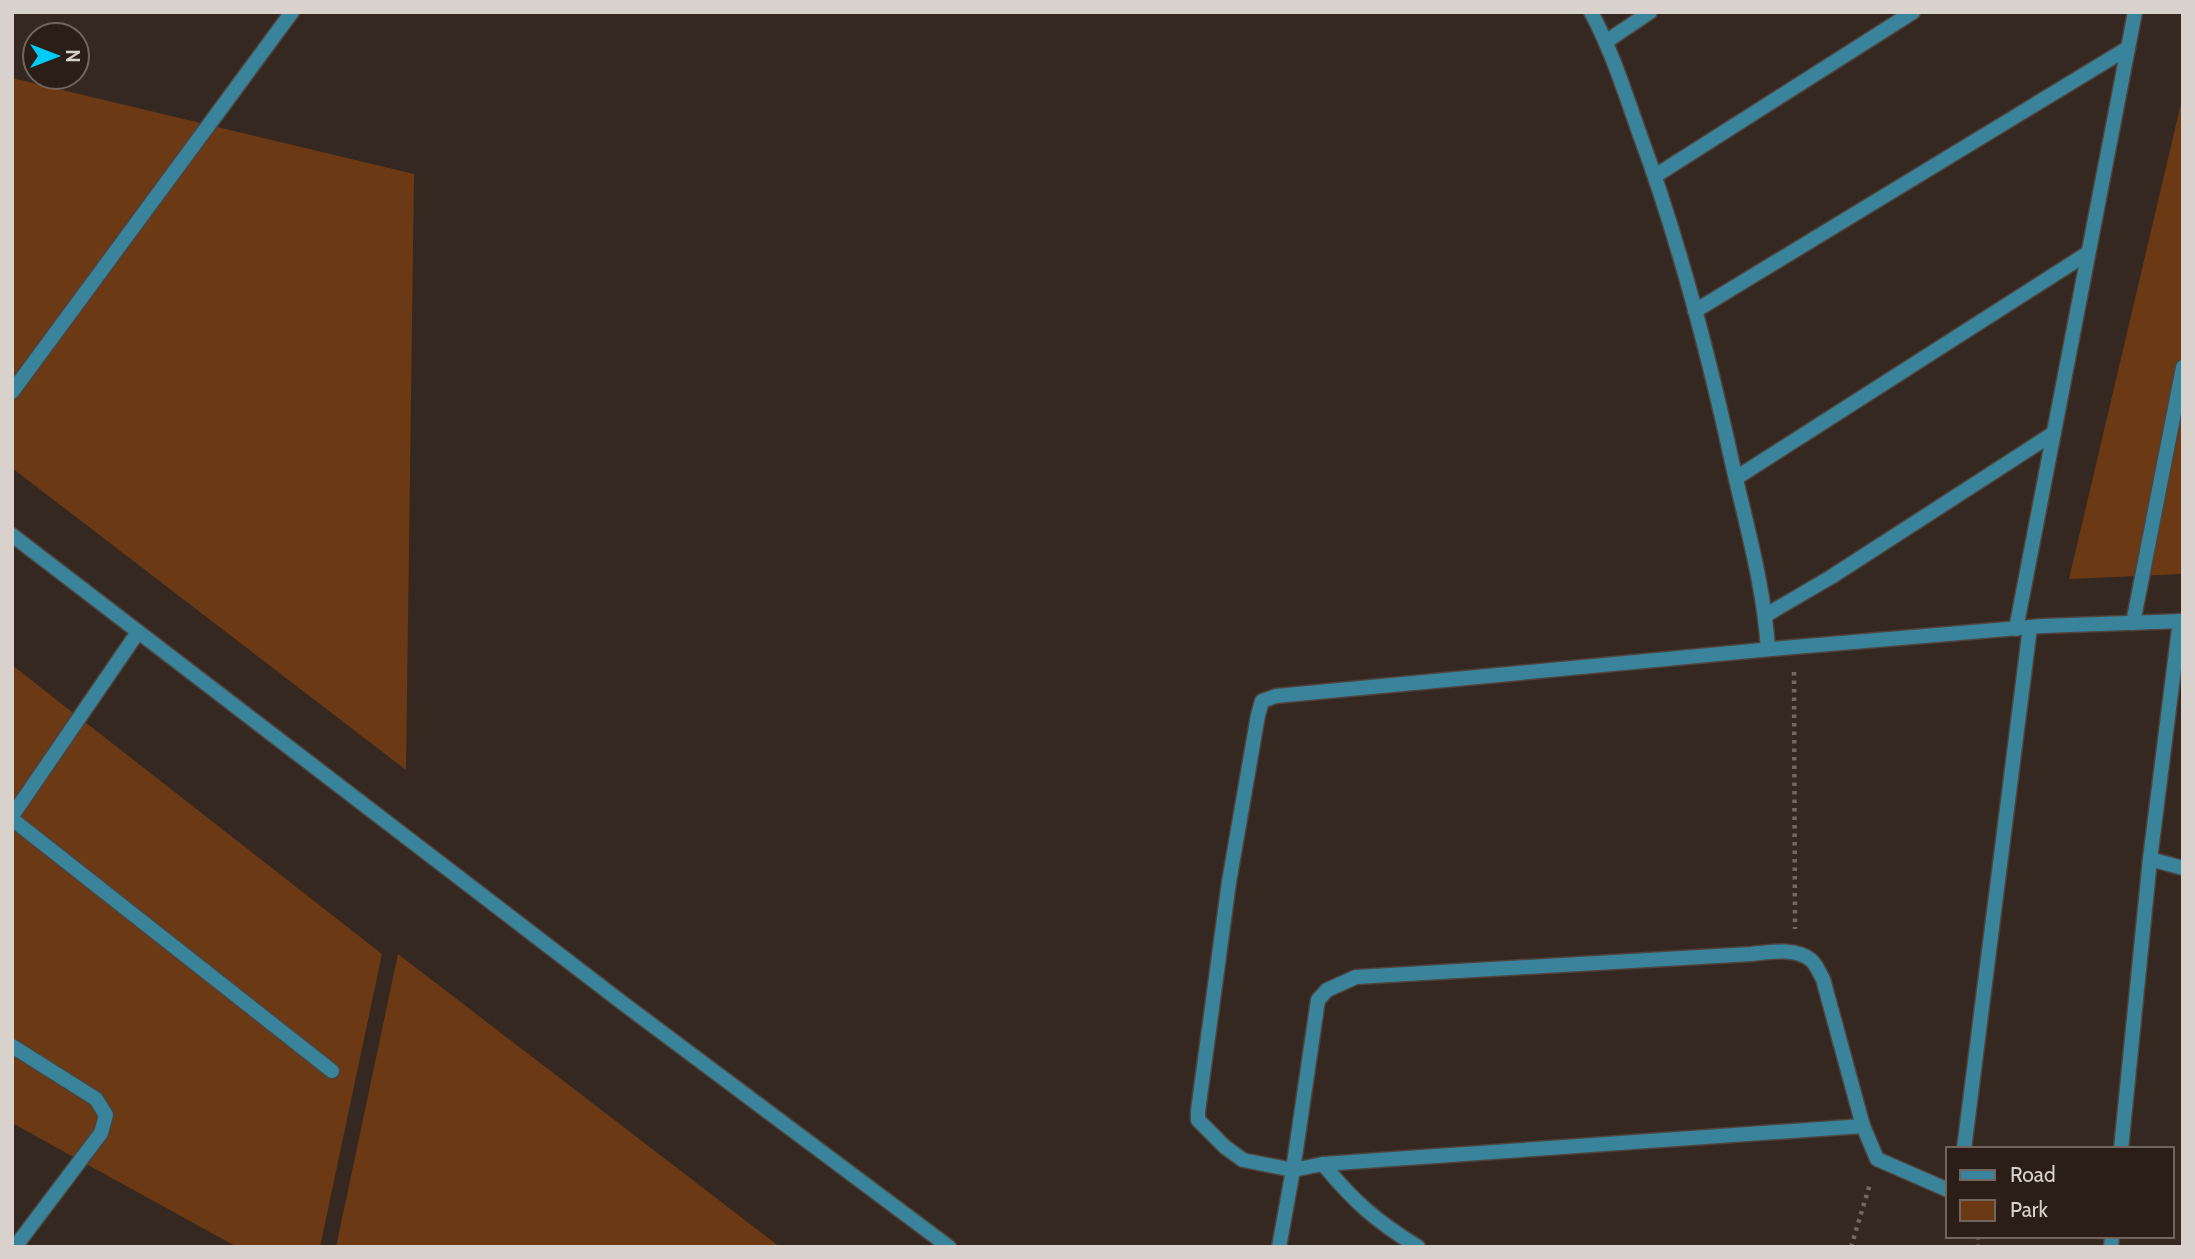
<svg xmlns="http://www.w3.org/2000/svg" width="2195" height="1259" viewBox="0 0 2195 1259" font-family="Cabin,sans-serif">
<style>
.green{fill:#6b3913}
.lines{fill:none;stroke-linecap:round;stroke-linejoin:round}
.street-casing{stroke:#4f433b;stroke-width:17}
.path{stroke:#746962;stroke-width:4.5;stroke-dasharray:3.5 5;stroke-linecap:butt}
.street{stroke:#39849b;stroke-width:14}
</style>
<rect width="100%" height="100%" fill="#352820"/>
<g class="green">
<polygon points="12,78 414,174 406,770 12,468"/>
<polygon points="2183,95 2183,574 2069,579"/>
<polygon points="12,665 382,954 320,1247 237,1247 12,1123"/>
<polygon points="398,954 780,1247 336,1247"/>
</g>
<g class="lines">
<g class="street-casing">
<g id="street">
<path d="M1591 12C1612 51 1625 93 1640 135 1679 241 1708 352 1732 462 1746 524 1764 586 1768 649"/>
<polyline points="1607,41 1650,12"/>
<polyline points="1655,176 1913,12"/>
<polyline points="1695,311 2128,48"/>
<polyline points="12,392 292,12"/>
<polyline points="1736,478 2088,253"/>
<polyline points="12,535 624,1004 949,1247"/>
<polyline points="1766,615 1831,577 2054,433"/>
<polyline points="2133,623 2183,367"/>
<polyline points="2016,629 2135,12"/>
<polyline points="12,816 138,632"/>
<polyline points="12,819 332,1071"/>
<polyline points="2150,859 2183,868"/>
<polyline points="12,1046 96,1099 106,1115 101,1133 15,1247"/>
<polyline points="1863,1126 1393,1159 1323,1164 1293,1170 1243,1160 1225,1147 1198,1120 1198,1111 1229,882 1258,715 1262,701 1276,696 1794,647 2042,626 2183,621"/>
<polyline points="1964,1149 2030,627"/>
<polyline points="2121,1149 2150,859 2180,621"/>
<path d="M1323 1164C1354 1202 1376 1221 1418 1247"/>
<path d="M1279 1247 1293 1170 1318 1000 1327 990 1356 977 1751 954C1769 952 1795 947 1811 960 1816 964 1820 974 1823 979L1863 1126 1877 1159 1948 1190"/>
<polyline points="2111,1247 2112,1236"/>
</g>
</g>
<g class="path">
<polyline points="1794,672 1795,929"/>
<polyline points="1978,1236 1978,1247"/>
<polyline points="1851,1247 1870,1184"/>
</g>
<use href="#street" class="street"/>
</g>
<rect width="2195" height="1259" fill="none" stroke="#d9d1cb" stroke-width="28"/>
<rect x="1946" y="1147" width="228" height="91" fill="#2b1e16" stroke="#71665e" stroke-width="2"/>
<rect x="1960" y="1170" width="35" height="10" fill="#39849b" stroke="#71665e" stroke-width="2"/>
<text x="2010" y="1182" font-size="21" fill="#d9d1cb">Road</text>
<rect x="1960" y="1200" width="35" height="21" fill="#6b3913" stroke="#71665e" stroke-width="2"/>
<text x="2010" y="1217" font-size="21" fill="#d9d1cb">Park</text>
<g transform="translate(56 56) rotate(90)"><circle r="33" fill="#2b1e16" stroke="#71665e" stroke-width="2"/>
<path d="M0-5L12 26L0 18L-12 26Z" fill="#01cbf9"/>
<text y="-10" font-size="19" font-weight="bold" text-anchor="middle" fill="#d9d1cb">N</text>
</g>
</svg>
